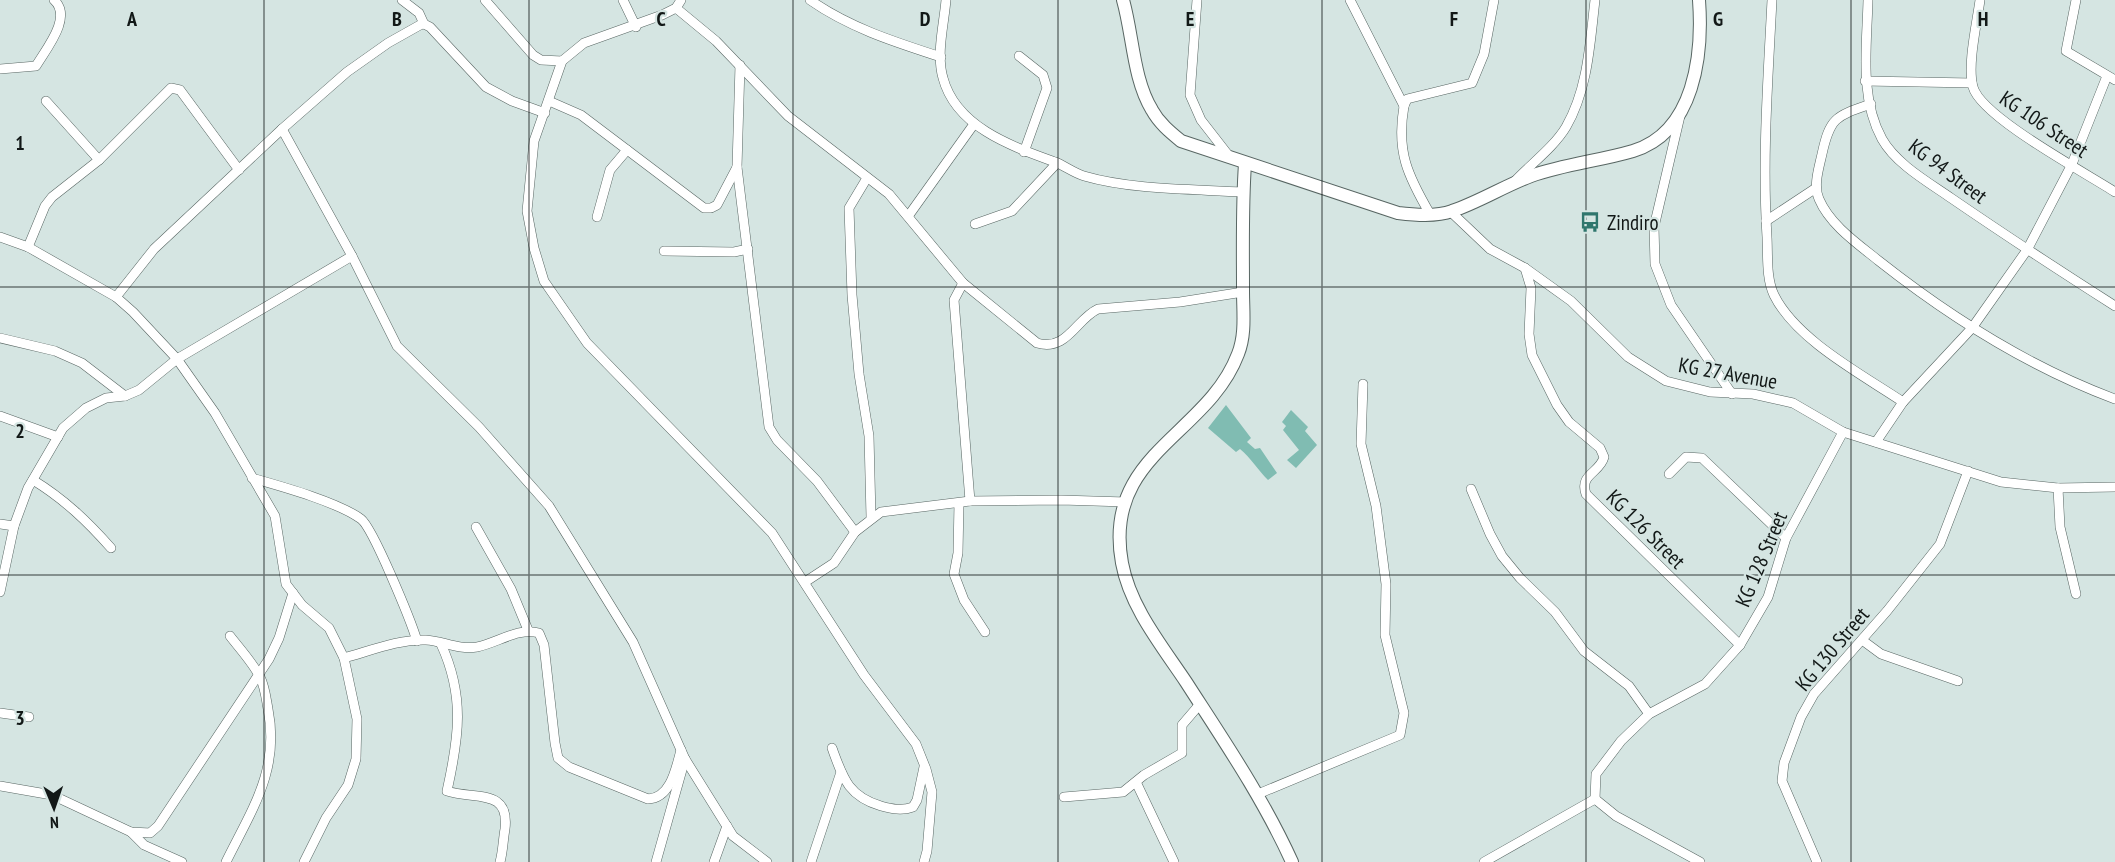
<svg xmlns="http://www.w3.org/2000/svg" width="2115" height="862" viewBox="0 0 2115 862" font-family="'PT Sans Narrow',sans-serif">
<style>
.green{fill:#80bcb2}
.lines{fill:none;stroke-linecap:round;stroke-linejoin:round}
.street-casing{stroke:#586663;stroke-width:10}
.secondary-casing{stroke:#586663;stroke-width:14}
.street{stroke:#fff;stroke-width:9}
.secondary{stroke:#fff;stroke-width:12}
.grid{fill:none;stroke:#121817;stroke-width:1.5;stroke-opacity:0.55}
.labels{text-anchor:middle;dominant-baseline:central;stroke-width:4.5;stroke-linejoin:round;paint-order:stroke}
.street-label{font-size:21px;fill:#121817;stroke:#d5e5e2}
.poi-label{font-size:21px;fill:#121817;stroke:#d5e5e2;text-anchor:start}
.grid-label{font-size:20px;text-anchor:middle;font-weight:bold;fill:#121817;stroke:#d5e5e2;stroke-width:4.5;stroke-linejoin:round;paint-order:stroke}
</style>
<rect width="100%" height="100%" fill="#d5e5e2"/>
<g class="green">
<path d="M1226 405 1251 438 1247 442 1255 449 1260 448 1277 473 1268 480C1258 470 1251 458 1240 449L1236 452 1208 428Z"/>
<polygon points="1291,410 1308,427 1305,431 1317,445 1296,468 1287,460 1299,450 1283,430 1286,426 1282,422"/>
</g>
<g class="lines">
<g class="street-casing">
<g id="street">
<polyline points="402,0 419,13 424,24"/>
<polyline points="485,0 533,55 541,60 562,61"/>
<polyline points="623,0 636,27"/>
<polyline points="681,0 676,8 662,15 584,43 562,61 534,141 527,211 534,248 544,281 587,343 772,533 864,675 916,744 926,769 932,792 927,851 924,862"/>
<path d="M810 0C850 28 895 42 941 57"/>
<path d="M946 0C944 24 936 54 943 78 956 127 1011 146 1055 162 1065 166 1074 173 1084 176 1132 190 1193 189 1243 192"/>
<polyline points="1197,0 1190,95 1201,120 1229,156"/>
<polyline points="1350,0 1404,106"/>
<path d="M1772 0C1768 79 1762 158 1767 237 1768 256 1766 278 1774 295 1796 340 1863 375 1903 402"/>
<path d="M1868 0C1867 46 1859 97 1882 139 1896 164 1928 182 1951 198 2005 235 2060 271 2115 306"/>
<path d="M1980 0C1977 23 1967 65 1973 87 1981 117 2086 173 2115 192"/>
<polyline points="2076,0 2066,51 2115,80"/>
<path d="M676 8 716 41 788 116 889 194 963 283 1037 343C1067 352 1076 319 1098 309L1180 302 1243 292"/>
<polyline points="1019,56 1043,75 1047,88 1024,152"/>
<polyline points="740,65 737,167 769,427 777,440 817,481 855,532"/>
<path d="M0 69 36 66C46 49 73 17 54 0"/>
<polyline points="1865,81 1972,83"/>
<polyline points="46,101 99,160"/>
<polyline points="549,101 581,115 704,208 711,208 717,205 737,167"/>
<path d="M1871 104C1836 116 1830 117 1822 154 1819 168 1813 185 1819 199 1830 225 1858 244 1879 261 1950 317 2029 367 2115 399"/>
<polyline points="1680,116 1654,227 1655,264 1671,305 1732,394"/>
<polyline points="282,129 352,256 397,346 479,427 549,506 633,642 685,759 733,836 767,862"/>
<polyline points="867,178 849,208 852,295 859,374 869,436 871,517"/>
<path d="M1515 181C1531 164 1554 147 1566 127 1588 89 1590 43 1595 0"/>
<polyline points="1451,212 1490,249 1525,268 1571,301 1628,357 1666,381 1710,392 1753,394 1793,403 1843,432 2001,482 2058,488 2115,487"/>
<path d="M1430 214C1408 176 1396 152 1404 106L1407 99 1472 83 1484 54 1494 0"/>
<polyline points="909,215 974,124"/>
<polyline points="597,217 610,170 627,150"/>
<polyline points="1766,221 1816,188"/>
<polyline points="975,224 1012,211 1057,163"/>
<polyline points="0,237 28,247 116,297 133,312 177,359 215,413 275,516 286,584 302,605 329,628 344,658 357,719 356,759 348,785 326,818 304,862"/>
<polyline points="28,247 45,206 52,197 99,160 171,88 180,90 239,170"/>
<polyline points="664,251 734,252 748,249"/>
<path d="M1525 268 1531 288 1529 334 1532 355 1557 405 1569 422 1600 448 1604 457C1600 473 1579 474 1586 494L1740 645"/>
<polyline points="963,283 954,300 970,501"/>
<polyline points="116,297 154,249 282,129 347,72 388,43 420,25 424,24 430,27 486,87 512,101 545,113"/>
<polyline points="0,338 55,351 82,363 125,396"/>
<polyline points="0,416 58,437"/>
<polyline points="1876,442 1903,402 1972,328 2027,250 2072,164 2107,76"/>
<polyline points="1669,474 1686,457 1702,458 1786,538"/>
<path d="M252 478C280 486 338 502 361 519 373 528 411 621 417 641"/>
<path d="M33 480C64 499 87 521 111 548"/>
<polyline points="2058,488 2060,527 2076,594"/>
<polyline points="1471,489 1490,534 1502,556 1520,578 1555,612 1584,651 1629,686 1649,714"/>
<polyline points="959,503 958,553 954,574 964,600 985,632"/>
<polyline points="0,524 14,526"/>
<polyline points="476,527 511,589 528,630"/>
<polyline points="805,582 834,563 855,532 881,512 970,501 1061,500 1126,502"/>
<polyline points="0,592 14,526 28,488 63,428 86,408 106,398 125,396 139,390 177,359 352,256"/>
<polyline points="1862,640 1881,654 1958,681"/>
<path d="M441 644C465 696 459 737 447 791 475 800 510 788 505 829 503 840 503 851 500 862"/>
<path d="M344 658C370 651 399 639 426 640 443 641 458 650 477 647 497 643 519 627 539 633L544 645 555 743 558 758 569 767 648 799C671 798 676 768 681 750"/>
<polyline points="0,713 29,717"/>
<path d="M832 748C843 778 848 796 881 806 892 809 902 811 913 807L917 800 924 767"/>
<polyline points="1136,782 1174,862"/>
<polyline points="0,786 52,795 131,832 150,833 158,826 269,659 279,638 293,593"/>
<polyline points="1258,794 1400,735 1404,713 1385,635 1386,584 1376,506 1361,444 1363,384"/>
<polyline points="1064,797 1123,792 1144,775 1182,753 1182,725 1200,704"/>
<polyline points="1595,799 1596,774 1621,741 1649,714 1705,684 1740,645 1768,597 1786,538 1843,432"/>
<polyline points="1595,799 1616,816 1700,862"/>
<polyline points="131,832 144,845 182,862"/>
<path d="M226 862C252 809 280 770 268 709 266 698 265 687 260 677 253 663 240 649 230 636"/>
<polyline points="656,862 685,759"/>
<polyline points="714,862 727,826"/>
<polyline points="811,862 841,772"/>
<polyline points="1484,862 1595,799"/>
<polyline points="1817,862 1782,781 1784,763 1801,717 1814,694 1887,611 1940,544 1968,471"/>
</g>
</g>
<g class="secondary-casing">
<g id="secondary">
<path d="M1123 0C1133 35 1133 79 1152 110 1159 123 1170 132 1181 141L1398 213C1415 215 1436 217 1452 211 1479 202 1504 186 1531 176 1565 164 1599 161 1633 151 1695 132 1703 54 1699 0"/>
<path d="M1245 164C1242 206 1243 248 1243 291 1243 312 1246 334 1238 354 1207 436 1102 454 1122 563 1130 607 1162 646 1186 682 1224 741 1263 798 1292 862"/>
</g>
</g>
<use href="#street" class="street"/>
<use href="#secondary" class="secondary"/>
</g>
<path class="grid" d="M264 0V862M529 0V862M793 0V862M1058 0V862M1322 0V862M1586 0V862M1851 0V862M0 287H2115M0 575H2115"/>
<defs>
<g id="bus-bare" transform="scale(1.62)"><path d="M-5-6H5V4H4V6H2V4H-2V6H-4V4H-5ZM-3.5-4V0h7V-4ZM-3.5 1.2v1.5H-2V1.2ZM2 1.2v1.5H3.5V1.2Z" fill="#2f766d" stroke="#d5e5e2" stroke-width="2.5" paint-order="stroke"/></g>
</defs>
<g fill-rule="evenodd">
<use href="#bus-bare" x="1590" y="222"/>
</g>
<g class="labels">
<g class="street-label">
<text transform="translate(2044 124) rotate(34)">KG 106 Street</text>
<text transform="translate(1948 171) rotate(37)">KG 94 Street</text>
<text transform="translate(1728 373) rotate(10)">KG 27 Avenue</text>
<text transform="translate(1646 529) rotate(45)">KG 126 Street</text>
<text transform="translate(1761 559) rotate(-67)">KG 128 Street</text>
<text transform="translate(1832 649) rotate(-50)">KG 130 Street</text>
</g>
<g class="poi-label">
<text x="1607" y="222">Zindiro</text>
</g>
</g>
<g class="grid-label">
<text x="132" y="26">A</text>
<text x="397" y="26">B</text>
<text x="661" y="26">C</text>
<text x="925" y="26">D</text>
<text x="1190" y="26">E</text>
<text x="1454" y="26">F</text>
<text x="1718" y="26">G</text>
<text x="1983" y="26">H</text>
<text x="20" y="150">1</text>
<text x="20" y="438">2</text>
<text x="20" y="725">3</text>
</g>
<g transform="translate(54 808) rotate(178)" stroke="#d5e5e2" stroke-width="4.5" paint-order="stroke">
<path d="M0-4.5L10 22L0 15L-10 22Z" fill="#121817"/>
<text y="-9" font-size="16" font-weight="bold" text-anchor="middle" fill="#121817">N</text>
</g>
</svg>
